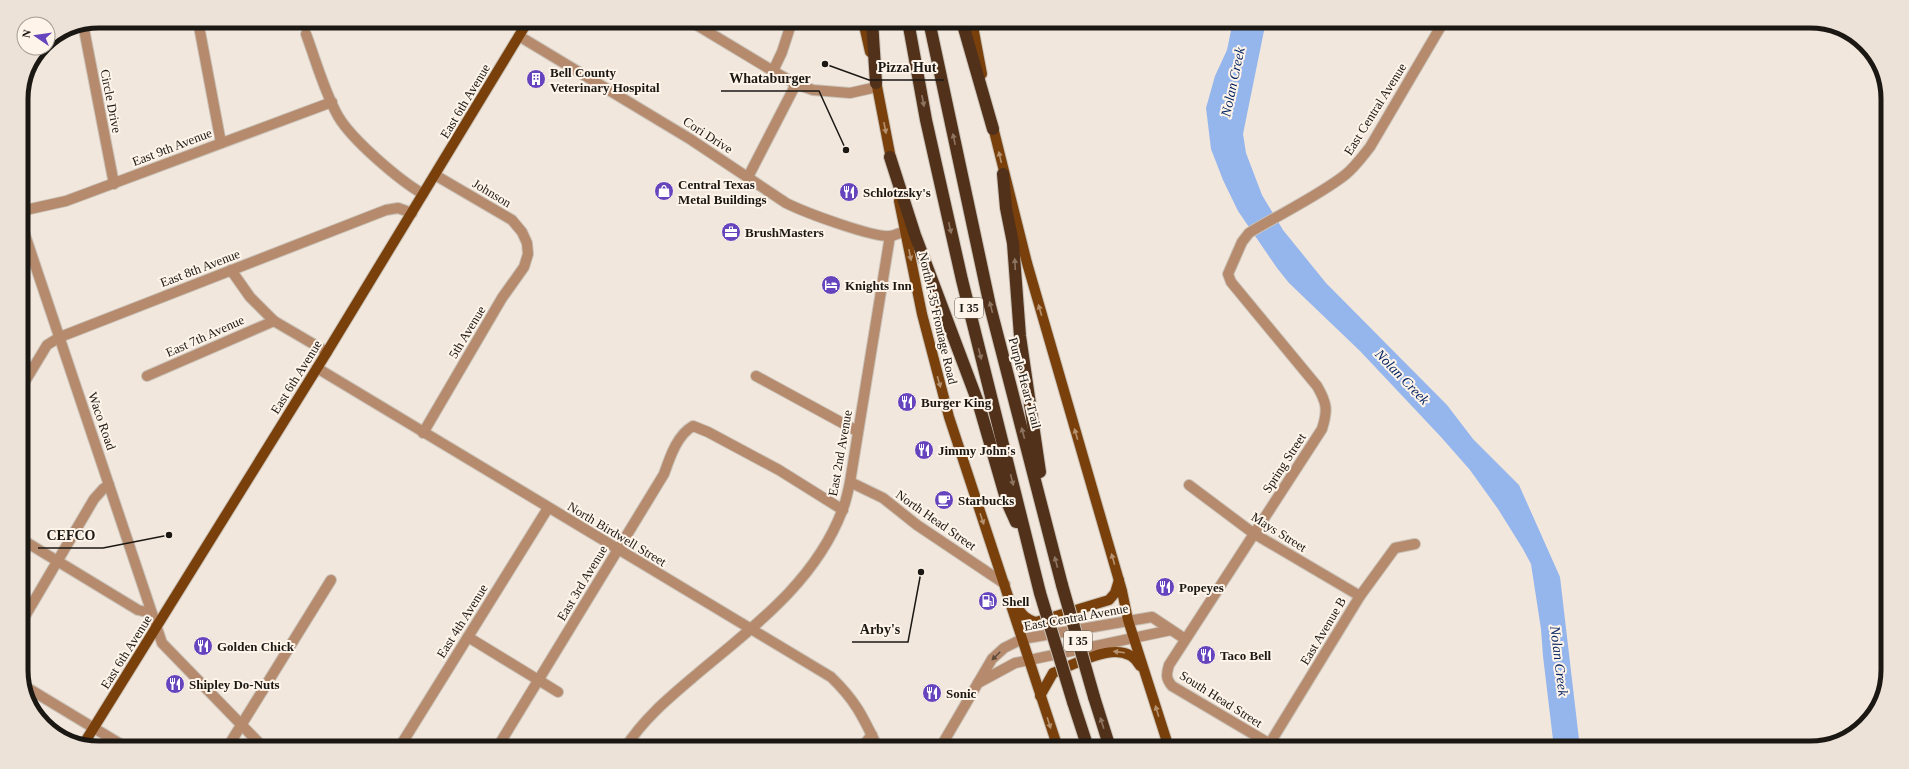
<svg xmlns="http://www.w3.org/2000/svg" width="1909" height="769" viewBox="0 0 1909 769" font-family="Georgia,serif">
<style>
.water{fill:#95b5ed}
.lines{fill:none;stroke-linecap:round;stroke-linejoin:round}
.minor-casing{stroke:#cac2b8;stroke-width:12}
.major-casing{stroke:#cac2b8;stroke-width:12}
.highway-casing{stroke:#cac2b8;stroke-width:14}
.minor{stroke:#b58a6d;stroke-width:10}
.major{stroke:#7a400b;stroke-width:10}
.highway{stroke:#513119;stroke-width:12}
.highway-bridge-casing{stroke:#cac2b8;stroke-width:14;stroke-linecap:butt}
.highway-bridge{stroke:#513119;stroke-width:12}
.oneway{fill:#8e7562}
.oneway2{fill:#b5916f}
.oneway3{fill:#604b3c}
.labels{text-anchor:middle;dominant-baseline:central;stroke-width:4;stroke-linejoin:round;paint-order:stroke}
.shield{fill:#fef4e9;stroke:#5f5a54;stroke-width:1}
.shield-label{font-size:12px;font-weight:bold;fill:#1b1814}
.poi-label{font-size:13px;font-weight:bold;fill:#1b1814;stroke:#fef4e9;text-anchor:start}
.street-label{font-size:13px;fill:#1b1814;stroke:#fef4e9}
.water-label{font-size:14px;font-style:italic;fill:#042564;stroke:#fef4e9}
.rim{fill:none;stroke:#1b1814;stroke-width:5}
.leader{fill:none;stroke:#1b1814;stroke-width:1.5}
.callout-dot{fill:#1b1814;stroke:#fef4e9;stroke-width:1.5}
.callout-label{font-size:14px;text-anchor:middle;font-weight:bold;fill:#1b1814;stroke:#fef4e9;stroke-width:4;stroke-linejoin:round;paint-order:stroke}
</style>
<rect width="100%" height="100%" fill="#f1e7dc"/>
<polygon class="water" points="1233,21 1266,21 1243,134 1246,153 1262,195 1283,230 1326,283 1447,405 1473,439 1519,485 1560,577 1580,748 1554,748 1543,656 1541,629 1531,564 1523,549 1498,509 1470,470 1441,437 1360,351 1289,283 1277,268 1238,211 1223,180 1211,149 1206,108 1215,76 1227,50"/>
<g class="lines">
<g class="minor-casing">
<g id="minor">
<polyline points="198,21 221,143"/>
<polyline points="690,21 773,71 796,84 813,90 850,93 877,87"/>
<polyline points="83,24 114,184"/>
<path d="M306 34C316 61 324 91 338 116 352 140 399 180 423 194"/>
<path d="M519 36 690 139 786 203C804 212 873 238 891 236 896 235 901 232 906 231"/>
<polyline points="773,71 782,52 792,21"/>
<polyline points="748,177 796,84"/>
<polyline points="21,211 66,201 332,102"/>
<polyline points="21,223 162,643 264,748"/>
<polyline points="231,270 250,297 274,321 327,352"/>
<path d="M317 368 831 677C856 701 863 717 878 748"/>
<polyline points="147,376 274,321"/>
<polyline points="756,376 857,431"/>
<polyline points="21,388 47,345 60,337 386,210 398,208 412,213"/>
<polyline points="423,433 502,298 524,267 528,254 527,243 522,232 512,220 435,175"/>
<polyline points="850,482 883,498 917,525 1005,584"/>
<polyline points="1189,485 1253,533 1360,596"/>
<polyline points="21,539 138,610 151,613"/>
<polyline points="21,623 94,499 103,489 109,485"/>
<polyline points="468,637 558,692"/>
<polyline points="978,683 1015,663 1171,630"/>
<polyline points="26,687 127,748"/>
<path d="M1270 744 1172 686C1166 679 1166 675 1169 665L1322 429C1328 410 1327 403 1317 386L1231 282 1228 274 1242 242 1249 233C1280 214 1318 196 1345 175 1355 167 1362 157 1370 147L1444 21"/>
<polyline points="227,748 331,580"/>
<polyline points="399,748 548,508"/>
<path d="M497 748 664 474C670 457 677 435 693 426L708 432 779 470 843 510"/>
<path d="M625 748C644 718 670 697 697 674 753 627 815 582 842 511 846 502 848 491 850 482L890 236"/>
<polyline points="861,748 872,735"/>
<polyline points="940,748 992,659 1004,648 1022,639 1152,617 1185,639"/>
<polyline points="1267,748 1360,596 1395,548 1415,544"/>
</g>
</g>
<g class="major-casing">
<g id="major">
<polyline points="863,21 870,52"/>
<polyline points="972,21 982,74"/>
<polyline points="875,76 892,164"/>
<polyline points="992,123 1027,263 1122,591 1128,620 1169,748"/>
<polyline points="899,201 922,314 949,417 1058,748"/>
<path d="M1016 604C1021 614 1025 619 1036 622L1109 600 1115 593 1119 580"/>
<path d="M1040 696 1053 673C1076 664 1124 635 1140 666"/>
<polyline points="83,745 327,352 528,21"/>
</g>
</g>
<g class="highway-casing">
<g id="highway">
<polyline points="872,21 876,83"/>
<polyline points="908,21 926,120 962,280 1040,593"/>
<polyline points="929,21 990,306 1062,585"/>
<polyline points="962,21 993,129"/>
<polyline points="890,157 915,235 979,405 1007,502 1016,522"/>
<polyline points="1003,174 1006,208 1013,243 1020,336 1040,472"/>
<polyline points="1094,697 1110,748"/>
<polyline points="1073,702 1088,748"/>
<polyline points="1169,748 1169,747"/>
</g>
</g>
<use href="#minor" class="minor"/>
<use href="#major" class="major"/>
<use href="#highway" class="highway"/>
<g class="highway-bridge-casing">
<g id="highway-bridge">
<polyline points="1062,585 1094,697"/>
<polyline points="1040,593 1073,702"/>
</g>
</g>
<use href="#highway-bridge" class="highway-bridge"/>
</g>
<defs><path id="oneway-solid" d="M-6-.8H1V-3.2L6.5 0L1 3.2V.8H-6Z"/></defs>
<g class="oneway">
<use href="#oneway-solid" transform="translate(923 101) rotate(79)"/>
<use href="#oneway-solid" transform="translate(954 139) rotate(-102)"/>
<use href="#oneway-solid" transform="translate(950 228) rotate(77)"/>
<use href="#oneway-solid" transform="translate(1015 264) rotate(-93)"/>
<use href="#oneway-solid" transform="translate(991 307) rotate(-104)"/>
<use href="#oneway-solid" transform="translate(980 354) rotate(76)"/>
<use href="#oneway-solid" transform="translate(1023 433) rotate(-105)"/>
<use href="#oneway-solid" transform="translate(1012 480) rotate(76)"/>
<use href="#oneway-solid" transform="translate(1056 562) rotate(-105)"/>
<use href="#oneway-solid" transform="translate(1102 723) rotate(-108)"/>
</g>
<g class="oneway2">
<use href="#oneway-solid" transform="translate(885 128) rotate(79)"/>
<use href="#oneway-solid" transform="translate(1000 157) rotate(-103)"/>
<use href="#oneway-solid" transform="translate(910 255) rotate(79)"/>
<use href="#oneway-solid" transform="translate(1040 310) rotate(-106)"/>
<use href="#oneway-solid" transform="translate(939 382) rotate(74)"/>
<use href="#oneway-solid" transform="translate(1076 434) rotate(-106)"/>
<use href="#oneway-solid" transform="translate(982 519) rotate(71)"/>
<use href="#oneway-solid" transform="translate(1113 559) rotate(-106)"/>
<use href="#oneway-solid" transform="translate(1119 652) rotate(-173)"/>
<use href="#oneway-solid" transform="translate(1157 711) rotate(-107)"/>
<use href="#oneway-solid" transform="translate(1049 723) rotate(72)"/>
</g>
<use class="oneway3" href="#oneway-solid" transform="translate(996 656) rotate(135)"/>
<defs>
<g id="building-disc" transform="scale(1)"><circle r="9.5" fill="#6544bd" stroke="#fef4e9"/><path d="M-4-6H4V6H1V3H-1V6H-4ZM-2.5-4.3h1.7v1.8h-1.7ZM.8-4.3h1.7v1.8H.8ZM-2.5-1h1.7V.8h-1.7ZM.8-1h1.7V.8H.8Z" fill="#fff"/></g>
<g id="shop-disc" transform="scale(1)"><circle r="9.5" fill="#6544bd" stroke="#fef4e9"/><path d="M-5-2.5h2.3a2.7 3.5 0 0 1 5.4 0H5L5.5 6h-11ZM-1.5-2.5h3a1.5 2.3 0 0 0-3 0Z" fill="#fff"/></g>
<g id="restaurant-disc" transform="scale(1)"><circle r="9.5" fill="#6544bd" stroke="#fef4e9"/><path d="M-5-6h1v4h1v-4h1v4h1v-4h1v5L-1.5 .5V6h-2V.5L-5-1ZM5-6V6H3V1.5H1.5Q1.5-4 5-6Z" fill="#fff"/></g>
<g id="office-disc" transform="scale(1)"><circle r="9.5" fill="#6544bd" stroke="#fef4e9"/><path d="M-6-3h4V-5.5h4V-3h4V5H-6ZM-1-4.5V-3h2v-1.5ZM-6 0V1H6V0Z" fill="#fff"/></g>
<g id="hotel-disc" transform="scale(1)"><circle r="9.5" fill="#6544bd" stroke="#fef4e9"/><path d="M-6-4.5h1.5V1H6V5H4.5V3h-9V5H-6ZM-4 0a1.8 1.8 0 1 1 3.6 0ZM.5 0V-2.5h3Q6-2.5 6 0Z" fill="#fff"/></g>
<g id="cafe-disc" transform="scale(1)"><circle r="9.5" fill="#6544bd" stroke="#fef4e9"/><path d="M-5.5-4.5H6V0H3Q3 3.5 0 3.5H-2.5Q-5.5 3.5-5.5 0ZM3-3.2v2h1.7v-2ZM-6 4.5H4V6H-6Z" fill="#fff"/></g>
<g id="fuel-disc" transform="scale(1)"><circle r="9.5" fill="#6544bd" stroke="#fef4e9"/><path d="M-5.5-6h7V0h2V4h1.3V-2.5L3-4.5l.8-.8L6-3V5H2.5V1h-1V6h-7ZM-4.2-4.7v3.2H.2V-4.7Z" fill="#fff"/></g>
</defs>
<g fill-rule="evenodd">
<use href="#building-disc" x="536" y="79"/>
<use href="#shop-disc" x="664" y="191"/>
<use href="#restaurant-disc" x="849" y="192"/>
<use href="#office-disc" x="731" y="232"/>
<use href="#hotel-disc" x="831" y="285"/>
<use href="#restaurant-disc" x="907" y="402"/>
<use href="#restaurant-disc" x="924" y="450"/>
<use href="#cafe-disc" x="944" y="500"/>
<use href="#restaurant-disc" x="1165" y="587"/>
<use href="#fuel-disc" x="988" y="601"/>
<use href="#restaurant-disc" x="203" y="646"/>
<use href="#restaurant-disc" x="1206" y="655"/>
<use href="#restaurant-disc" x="175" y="684"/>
<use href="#restaurant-disc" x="932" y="693"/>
</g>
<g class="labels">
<g class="shield">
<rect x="955" y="298" width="28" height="20" rx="3"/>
<rect x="1064" y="631" width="28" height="20" rx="3"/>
</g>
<g class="shield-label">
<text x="969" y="308">I 35</text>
<text x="1078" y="641">I 35</text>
</g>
<g class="poi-label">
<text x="550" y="72">Bell County<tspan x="550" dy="15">Veterinary Hospital</tspan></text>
<text x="678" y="184">Central Texas<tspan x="678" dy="15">Metal Buildings</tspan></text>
<text x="863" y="192">Schlotzsky's</text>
<text x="745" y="232">BrushMasters</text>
<text x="845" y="285">Knights Inn</text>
<text x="921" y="402">Burger King</text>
<text x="938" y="450">Jimmy John's</text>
<text x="958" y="500">Starbucks</text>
<text x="1179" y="587">Popeyes</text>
<text x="1002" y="601">Shell</text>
<text x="217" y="646">Golden Chick</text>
<text x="1220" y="655">Taco Bell</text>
<text x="189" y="684">Shipley Do-Nuts</text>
<text x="946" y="693">Sonic</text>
</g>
<g class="street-label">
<text transform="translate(111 101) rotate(79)">Circle Drive</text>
<text transform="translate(465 101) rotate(-59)">East 6th Avenue</text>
<text transform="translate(1375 109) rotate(-58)">East Central Avenue</text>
<text transform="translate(708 135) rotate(33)">Cori Drive</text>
<text transform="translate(172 147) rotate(-21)">East 9th Avenue</text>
<text transform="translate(492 193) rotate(31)">Johnson</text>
<text transform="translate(200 268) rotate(-21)">East 8th Avenue</text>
<text transform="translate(938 318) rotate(77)">North I-35 Frontage Road</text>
<text transform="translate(467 332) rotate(-59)">5th Avenue</text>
<text transform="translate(205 336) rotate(-24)">East 7th Avenue</text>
<text transform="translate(296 377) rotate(-58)">East 6th Avenue</text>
<text transform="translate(1025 383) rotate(75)">Purple Heart Trail</text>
<text transform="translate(102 421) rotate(71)">Waco Road</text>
<text transform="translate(840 453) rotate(-80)">East 2nd Avenue</text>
<text transform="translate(1284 463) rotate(-57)">Spring Street</text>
<text transform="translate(936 520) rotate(35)">North Head Street</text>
<text transform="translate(1279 532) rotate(32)">Mays Street</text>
<text transform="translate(617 534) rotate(31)">North Birdwell Street</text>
<text transform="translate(582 583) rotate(-59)">East 3rd Avenue</text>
<text transform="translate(1076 617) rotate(-10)">East Central Avenue</text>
<text transform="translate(462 621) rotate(-58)">East 4th Avenue</text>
<text transform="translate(1323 631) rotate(-59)">East Avenue B</text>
<text transform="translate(126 652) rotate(-58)">East 6th Avenue</text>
<text transform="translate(1221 699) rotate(32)">South Head Street</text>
</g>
<g class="water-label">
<text transform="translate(1233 82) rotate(-78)">Nolan Creek</text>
<text transform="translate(1402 377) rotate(46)">Nolan Creek</text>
<text transform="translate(1559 661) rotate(83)">Nolan Creek</text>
</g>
</g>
<path d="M0 0H1909V769H0ZM99 28H1810A71 71 0 0 1 1881 99V670A71 71 0 0 1 1810 741H99A71 71 0 0 1 28 670V99A71 71 0 0 1 99 28Z" fill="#ece2d8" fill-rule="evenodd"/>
<path class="rim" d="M99 28H1810A71 71 0 0 1 1881 99V670A71 71 0 0 1 1810 741H99A71 71 0 0 1 28 670V99A71 71 0 0 1 99 28Z"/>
<path class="leader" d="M825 64L869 80H944M846 150L819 91H721M169 535L103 548H38M921 572L908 642H852"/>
<g class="callout-dot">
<circle cx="825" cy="64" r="4"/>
<circle cx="846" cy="150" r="4"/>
<circle cx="169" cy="535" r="4"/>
<circle cx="921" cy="572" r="4"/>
</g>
<g class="callout-label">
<text x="907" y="72">Pizza Hut</text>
<text x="770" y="83">Whataburger</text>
<text x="71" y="540">CEFCO</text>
<text x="880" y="634">Arby's</text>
</g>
<g transform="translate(36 36) rotate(283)"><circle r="19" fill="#fef4e9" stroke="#a39c94"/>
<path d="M0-3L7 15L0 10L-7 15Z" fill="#6544bd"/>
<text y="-6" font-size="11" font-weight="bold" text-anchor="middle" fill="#1b1814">N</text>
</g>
</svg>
